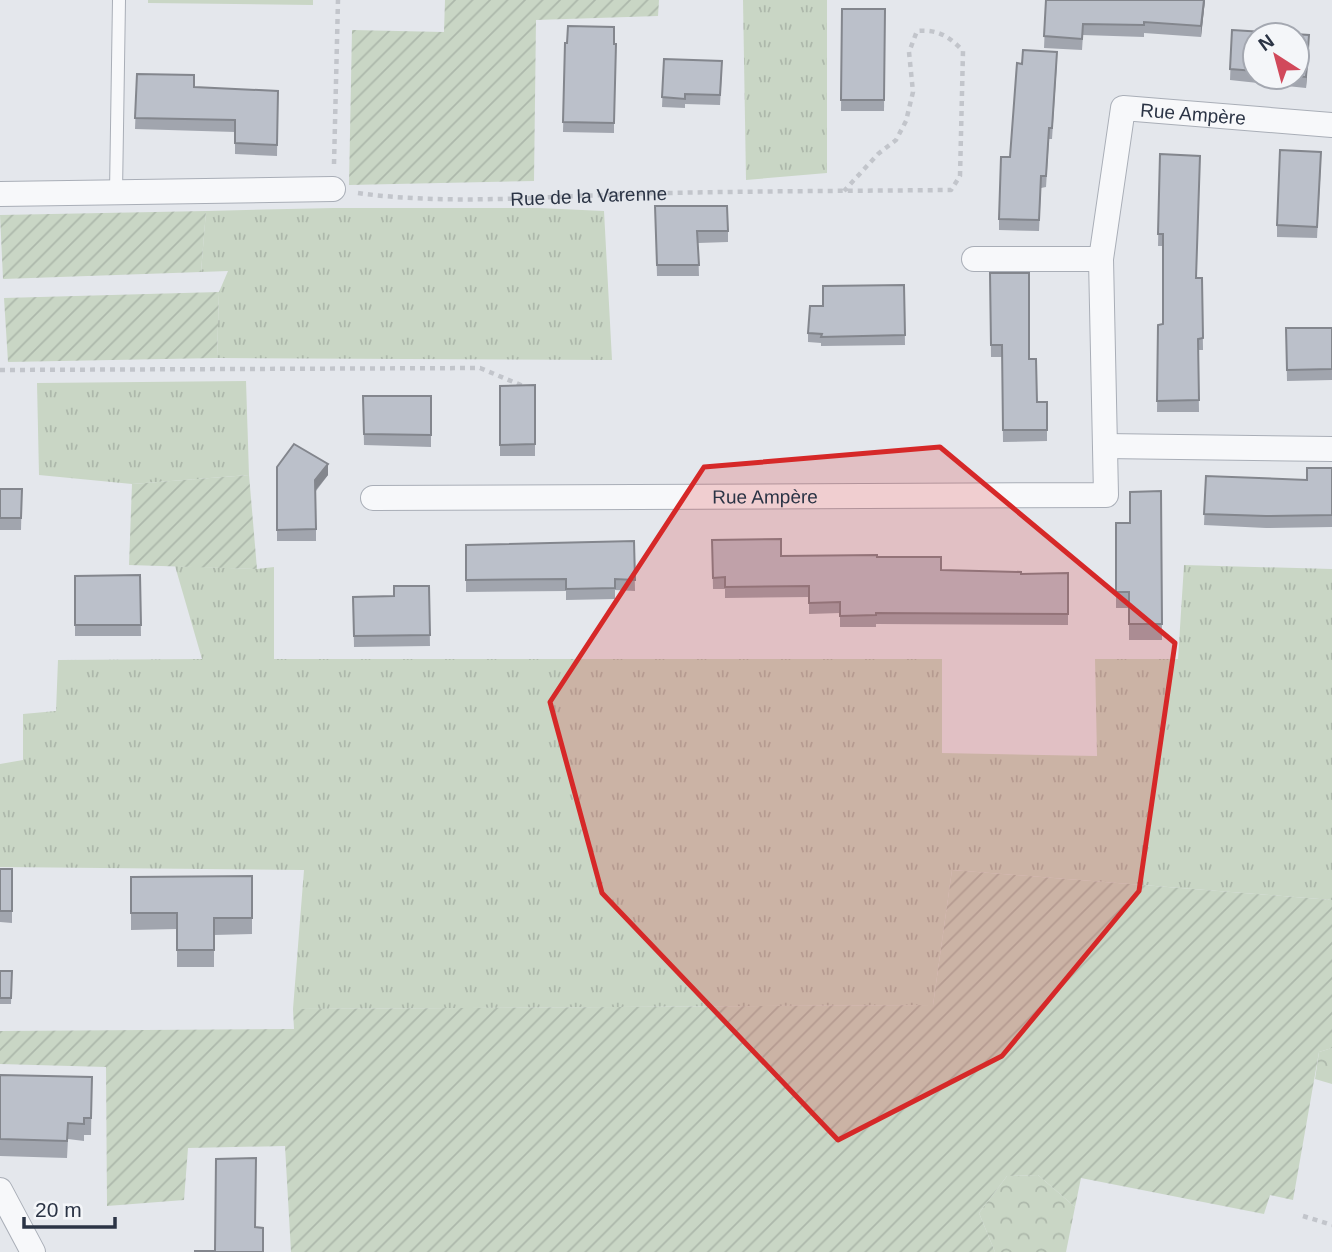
<svg xmlns="http://www.w3.org/2000/svg" width="1332" height="1252" viewBox="0 0 1332 1252" font-family="Arial,sans-serif">
<style>
.grass{fill:url(#grass-tufts)}
.forest{fill:url(#forest-crowns)}
.garden{fill:url(#garden-furrows)}
.lines{fill:none;stroke-linecap:round;stroke-linejoin:round}
.service-casing{stroke:#a9aeb7;stroke-width:14}
.minor-casing{stroke:#a9aeb7;stroke-width:26}
.path{stroke:#c2c5cb;stroke-width:4.5;stroke-dasharray:5 5;stroke-linecap:butt}
.service{stroke:#f7f8fa;stroke-width:12}
.minor{stroke:#f7f8fa;stroke-width:24}
.wall{fill:#a1a5ae;fill-rule:evenodd}
.shaded-wall{fill:#83868d}
.building{fill:#bbc0ca;stroke:#83868d;stroke-width:2}
.marked{fill:#d62828;fill-opacity:0.2;stroke:#d62828;stroke-width:5;stroke-linejoin:round}
.labels{text-anchor:middle;dominant-baseline:central;stroke-width:5;stroke-linejoin:round;paint-order:stroke}
.street-label{font-size:19px;fill:#2b3445;stroke:#f4f6f9}
</style>
<defs>
<pattern id="grass-tufts" width="24" height="20" patternUnits="userSpaceOnUse" patternTransform="scale(1.75)"><rect width="24" height="20" fill="#c9d6c5"/><path d="M3 7l-1-3M5 7V3M7 7l1-3M15 17l-1-3M17 17v-4M19 17l1-3" fill="none" stroke="#adb8ab"/></pattern>
<pattern id="forest-crowns" width="20" height="18" patternUnits="userSpaceOnUse" patternTransform="scale(1.75)"><rect width="20" height="18" fill="#c9d6c5"/><path d="M2 6a3 3 0 1 1 6 0M12 15a3 3 0 1 1 6 0" fill="none" stroke="#adb8ab"/></pattern>
<pattern id="garden-furrows" width="10" height="10" patternUnits="userSpaceOnUse" patternTransform="scale(1.75)"><rect width="10" height="10" fill="#c9d6c5"/><path d="M-1 1l2-2M0 10L10 0M9 11l2-2" fill="none" stroke="#adb8ab"/></pattern>
</defs>
<rect width="100%" height="100%" fill="#e4e7ec"/>
<g class="grass">
<polygon points="148,0 313,0 313,5 148,3"/>
<polygon points="743,0 827,0 827,173 746,180"/>
<polygon points="333,208 539,208 604,211 612,360 217,358 219,292 228,271 201,272 206,211"/>
<polygon points="246,381 249,475 132,484 39,475 37,383"/>
<polygon points="1184,565 1332,569 1332,900 952,870 933,1005 293,1009 304,870 0,867 0,764 23,760 23,714 56,711 58,660 202,659 175,566 257,569 274,567 274,659 942,659 942,753 1097,756 1095,659 1178,659"/>
</g>
<g class="forest">
<polygon points="1332,1048 1332,1084 1315,1079 1319,1052"/>
<polygon points="1038,1175 1075,1207 1066,1252 995,1252 979,1213 1007,1176"/>
</g>
<g class="garden">
<polygon points="445,0 659,0 658,16 536,20 534,181 349,185 352,30 444,32"/>
<polygon points="206,211 201,272 3,279 0,215"/>
<polygon points="219,292 217,358 8,362 4,298"/>
<polygon points="249,475 257,569 129,565 132,484"/>
<polygon points="952,870 1332,900 1332,1048 1319,1052 1293,1200 1270,1195 1264,1214 1081,1178 1075,1207 1038,1175 1007,1176 979,1213 995,1252 291,1252 285,1146 188,1148 184,1200 107,1206 106,1067 0,1064 0,1031 294,1029 293,1009 933,1005"/>
</g>
<g class="lines">
<g class="service-casing">
<polyline id="service" points="116,192 119,0"/>
</g>
<g class="minor-casing">
<g id="minor">
<polyline points="0,194 333,189"/>
<polyline points="974,259 1101,259"/>
<polyline points="1105,446 1332,449"/>
<path id="s2" d="M373 498 1106 495 1101 259 1123 108 1332 125"/>
<polyline points="0,1190 33,1252"/>
</g>
</g>
<g class="path">
<polyline points="334,164 338,0"/>
<path id="s1" d="M358 193C444 205 541 197 628 194 736 191 844 191 951 190L960 176 963 51C949 36 937 29 917 31L909 52 913 92 906 121 896 140 878 154 844 191"/>
<polyline points="0,370 480,368 523,386"/>
<polyline points="1303,1216 1332,1225"/>
</g>
<use href="#service" class="service"/>
<use href="#minor" class="minor"/>
</g>
<g class="wall">
<polygon points="1046,0 1205,0 1201,37 1144,33 1144,37 1083,35 1082,50 1044,48"/>
<polygon points="842,9 885,9 884,111 841,111"/>
<polygon points="614,27 614,133 563,132 565,43"/>
<path d="M1232 30 1309 35 1306 88 1230 80ZM1255 35H1297V77H1255Z"/>
<polygon points="664,59 722,71 720,105 685,104 685,108 662,107"/>
<polygon points="1057,63 1052,139 1049,139 1046,187 1041,188 1039,231 999,230 999,219 1010,157"/>
<polygon points="137,74 194,87 278,91 277,156 235,154 235,132 135,129"/>
<polygon points="1160,154 1196,278 1202,278 1203,350 1198,350 1199,412 1157,412 1158,325 1163,324 1163,246 1158,246"/>
<polygon points="1321,164 1317,238 1277,237 1277,225"/>
<polygon points="655,206 728,231 728,242 698,243 699,276 657,276"/>
<polygon points="990,273 1029,359 1037,402 1047,402 1047,441 1003,442 1002,357 991,357"/>
<polygon points="904,285 905,345 821,346 821,343 808,342 808,333 823,306"/>
<polygon points="1286,328 1332,328 1332,380 1287,381"/>
<polygon points="535,385 535,456 500,456 500,386"/>
<polygon points="363,396 431,396 431,447 364,445"/>
<polygon points="277,467 328,475 316,491 316,541 277,541"/>
<polygon points="1332,468 1332,527 1266,528 1204,525 1206,476 1307,480"/>
<polygon points="0,489 22,489 21,530 0,530"/>
<polygon points="1161,491 1162,640 1129,640 1129,608 1116,608 1116,523 1130,523"/>
<polygon points="712,540 781,556 877,557 941,570 1021,574 1068,573 1068,625 876,624 876,627 840,627 840,613 809,614 809,597 725,598 725,589 713,589"/>
<polygon points="634,541 635,591 615,590 615,599 566,600 566,591 466,592 466,545"/>
<polygon points="140,575 141,636 75,636 75,576"/>
<polygon points="429,586 430,646 354,647 353,597 394,596"/>
<polygon points="0,869 12,869 12,923 0,922"/>
<polygon points="252,876 252,934 214,935 214,967 177,967 177,929 131,930 131,877"/>
<polygon points="0,971 12,971 11,1004 0,1004"/>
<polygon points="0,1075 92,1077 91,1135 84,1135 84,1141 68,1139 67,1158 0,1156"/>
</g>
<g class="shaded-wall">
<polygon points="1204,0 1205,0 1201,37 1201,26"/>
<polygon points="1309,35 1309,46 1306,88 1306,77"/>
<polygon points="328,464 328,475 315,491 315,480"/>
</g>
<g class="building">
<polygon points="1046,0 1204,0 1201,26 1144,22 1144,25 1083,24 1082,39 1044,36"/>
<polygon points="842,9 885,9 884,100 841,100"/>
<polygon points="568,26 614,27 614,44 616,44 614,123 563,122 565,43 567,43"/>
<polygon points="1232,30 1309,35 1306,77 1297,76 1297,35 1255,35 1255,71 1230,69"/>
<polygon points="1023,50 1057,52 1052,128 1049,128 1046,176 1041,176 1039,220 999,219 1001,157 1010,157 1017,63 1022,64"/>
<polygon points="664,59 722,61 720,95 685,94 685,99 662,97"/>
<polygon points="137,74 194,75 194,87 278,91 277,145 235,143 235,120 135,118"/>
<polygon points="1280,150 1321,152 1317,227 1277,225"/>
<polygon points="1160,154 1200,156 1196,278 1202,278 1203,338 1198,339 1199,400 1157,401 1158,325 1163,324 1163,234 1158,234"/>
<polygon points="655,206 727,206 728,231 697,231 699,265 657,265"/>
<polygon points="990,273 1029,273 1029,359 1036,359 1037,402 1047,402 1047,430 1003,430 1002,345 991,345"/>
<polygon points="904,285 905,335 821,337 822,334 808,333 810,306 823,306 823,286"/>
<polygon points="1286,328 1332,328 1332,369 1287,370"/>
<polygon points="535,385 535,444 500,445 500,386"/>
<polygon points="363,396 431,396 431,435 364,434"/>
<polygon points="294,444 328,464 315,480 316,529 277,530 277,467"/>
<polygon points="1307,468 1332,468 1332,515 1266,516 1204,514 1206,476 1307,480"/>
<polygon points="0,489 22,489 21,518 0,518"/>
<polygon points="1161,491 1162,624 1129,624 1129,592 1116,592 1116,523 1130,523 1130,492"/>
<polygon points="781,539 781,556 877,555 877,557 941,557 941,570 1021,572 1021,574 1068,573 1068,614 876,613 876,615 840,616 840,602 809,603 809,586 725,587 725,577 713,578 712,540"/>
<polygon points="634,541 635,580 615,579 615,588 566,589 566,579 466,580 466,545"/>
<polygon points="140,575 141,625 75,625 75,576"/>
<polygon points="394,586 429,586 430,635 354,636 353,597 394,596"/>
<rect x="0" y="869" width="12" height="42"/>
<polygon points="252,876 252,918 214,918 214,950 177,950 177,913 131,913 131,877"/>
<polygon points="0,971 12,971 11,998 0,998"/>
<polygon points="0,1075 92,1077 91,1118 84,1118 84,1124 68,1123 67,1141 0,1139"/>
<polygon points="256,1158 255,1227 263,1228 263,1252 195,1252 195,1251 215,1251 216,1159"/>
</g>
<path class="marked" d="M940 447 1175 643 1139 891 1002 1056 838 1140 602 893 550 702 704 467Z"/>
<g class="labels">
<g class="street-label">
<text stroke="none"><textPath href="#s2" startOffset="1192">Rue Ampère</textPath></text>
<text stroke="none"><textPath href="#s1" startOffset="231">Rue de la Varenne</textPath></text>
<text stroke="none"><textPath href="#s2" startOffset="392">Rue Ampère</textPath></text>
</g>
</g>
<g transform="translate(1276 56) rotate(324)"><circle r="33" fill="#f4f6f9" stroke="#a4a8b1" stroke-width="2"/>
<path d="M0-5L12 26L0 18L-12 26Z" fill="#d1495b"/>
<text y="-10" font-size="19" font-weight="bold" text-anchor="middle" fill="#2b3445">N</text>
</g>
<path d="M24 1217v10h91v-10" fill="none" stroke="#2b3445" stroke-width="3.5"/>
<text x="35" y="1217" font-size="21" fill="#2b3445" stroke="#f4f6f9" stroke-width="5" paint-order="stroke">20 m</text>
</svg>
